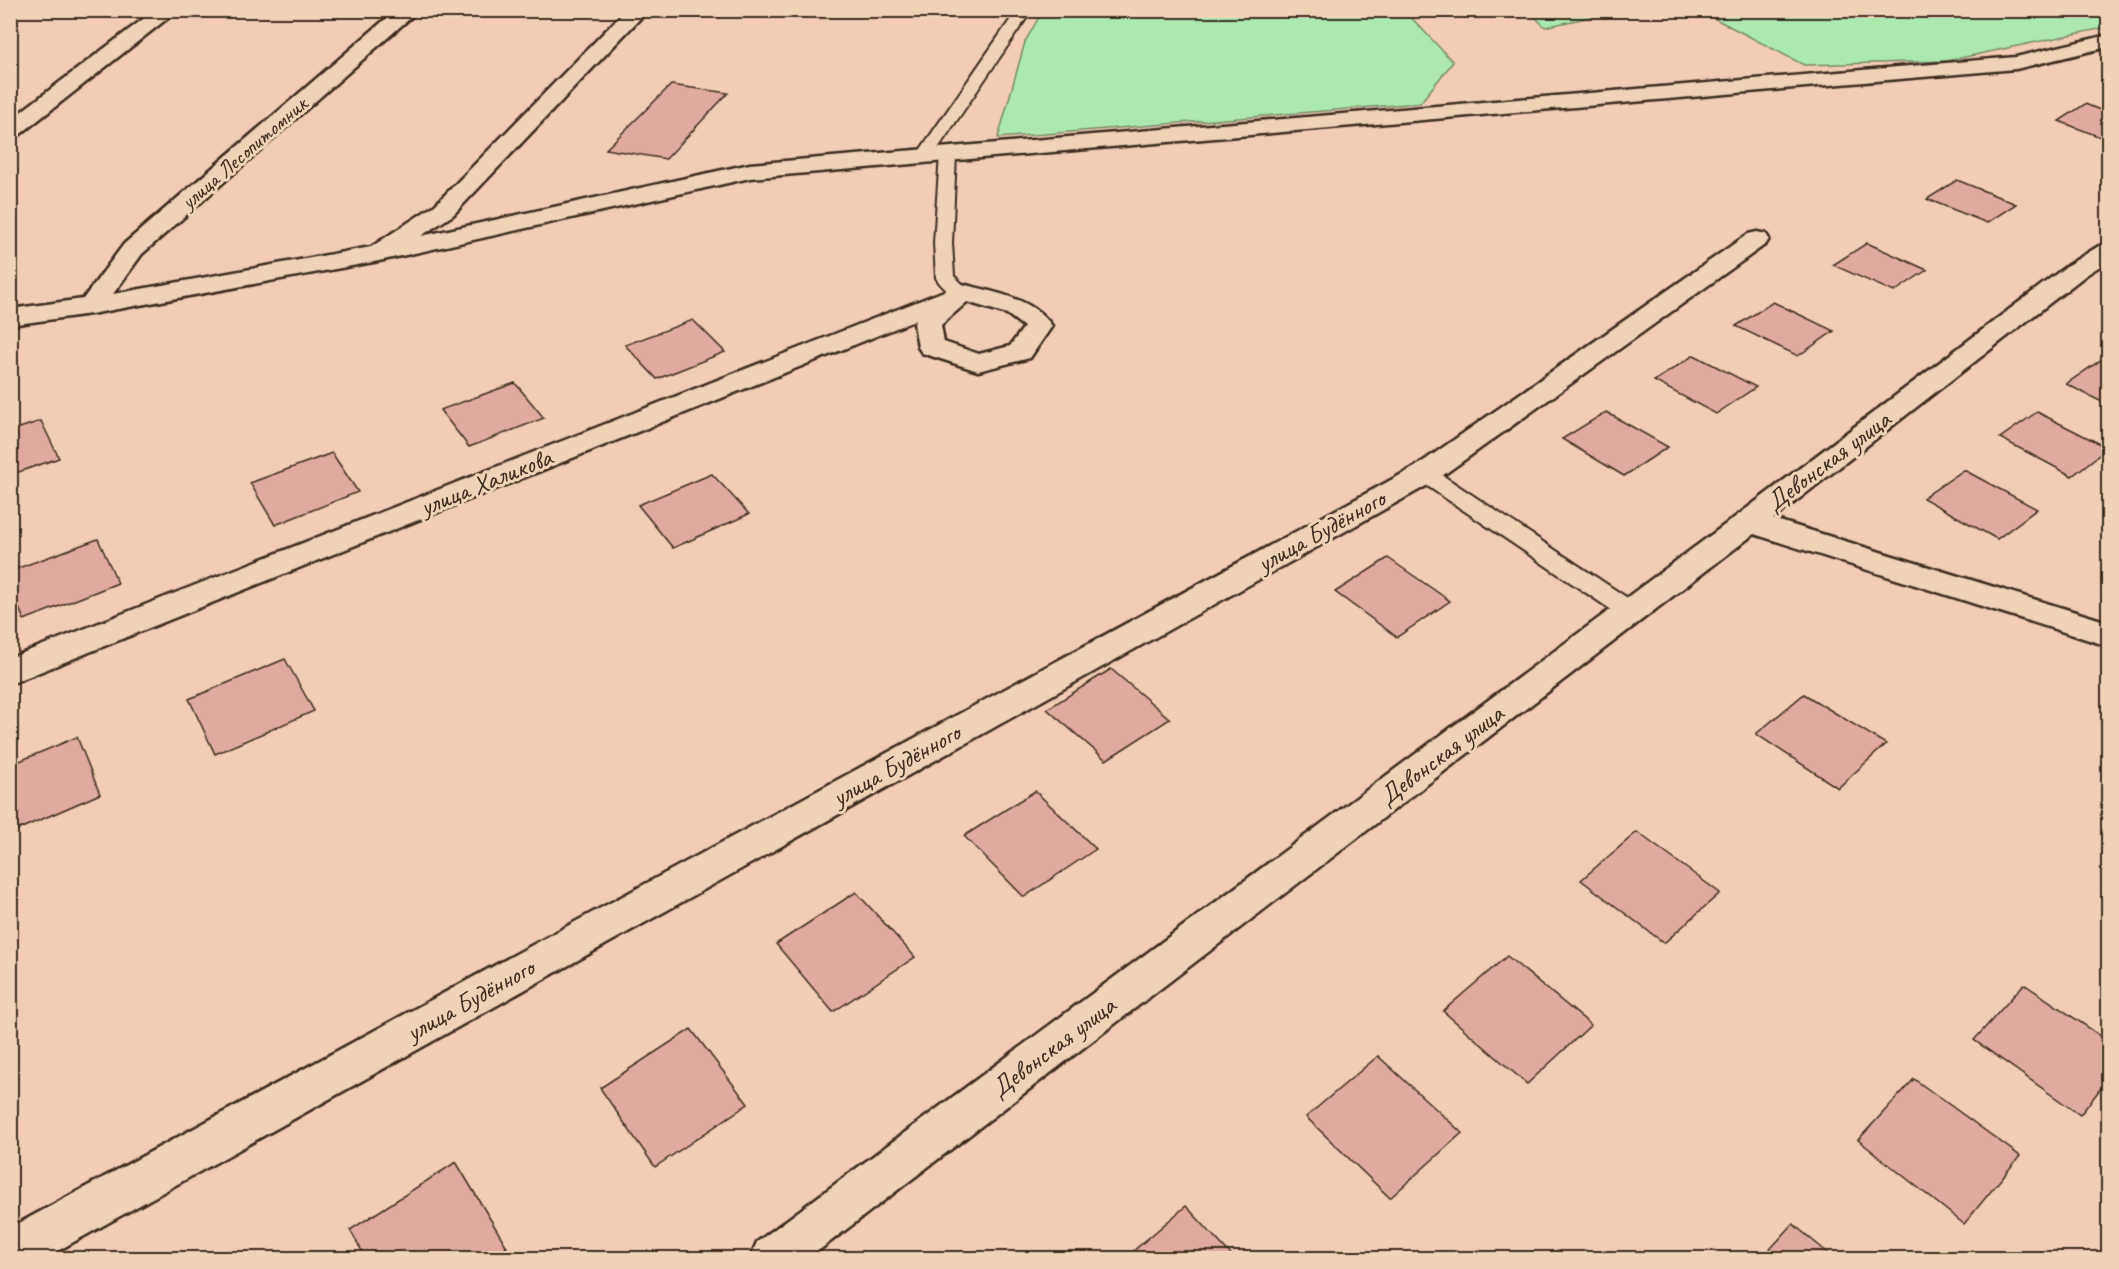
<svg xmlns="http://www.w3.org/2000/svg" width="2119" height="1269" viewBox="0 0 2119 1269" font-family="Caveat,sans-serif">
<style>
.green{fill:#ade9ae;stroke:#748a66;stroke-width:1.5}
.building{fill:#e1aaa1;stroke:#3b2a1e;stroke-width:1.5}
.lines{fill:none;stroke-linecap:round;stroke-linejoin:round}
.service-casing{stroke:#3b2a1e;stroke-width:4}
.minor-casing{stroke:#3b2a1e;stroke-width:5}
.service{fill:#efd3b6;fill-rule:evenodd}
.minor{fill:#efd3b6;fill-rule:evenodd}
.labels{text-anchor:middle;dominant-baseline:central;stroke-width:6;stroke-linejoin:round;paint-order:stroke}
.far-street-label{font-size:22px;fill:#3b2a1e;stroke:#efd3b6}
.street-label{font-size:26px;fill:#3b2a1e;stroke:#efd3b6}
</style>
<rect width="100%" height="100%" fill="#f2ccb5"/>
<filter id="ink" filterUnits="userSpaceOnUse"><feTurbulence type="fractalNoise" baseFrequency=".0167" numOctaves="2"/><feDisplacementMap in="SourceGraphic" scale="12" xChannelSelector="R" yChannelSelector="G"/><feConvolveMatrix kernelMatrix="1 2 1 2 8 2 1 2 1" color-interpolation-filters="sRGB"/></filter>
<g filter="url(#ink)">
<g class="green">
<polygon points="1043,10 1405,11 1453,62 1420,103 998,138 1025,42"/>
<polygon points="2108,10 2108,27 1946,61 1804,65 1700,11"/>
<polygon points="1529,11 1618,11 1545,27"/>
</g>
<g class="building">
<polygon points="671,85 728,93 666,159 606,149"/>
<polygon points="2085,104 2108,113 2108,140 2059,121"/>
<polygon points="1957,180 2016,204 1987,223 1927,199"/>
<polygon points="1867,243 1927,270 1894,292 1833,265"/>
<polygon points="1773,302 1834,331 1798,356 1736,326"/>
<polygon points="693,320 725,352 657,379 625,345"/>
<polygon points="1694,355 1756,387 1716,414 1654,381"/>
<polygon points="2101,360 2108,364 2108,405 2066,384"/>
<polygon points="515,383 544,418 469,447 440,410"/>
<polygon points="1606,412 1668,447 1624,476 1562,439"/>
<polygon points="2037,412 2108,448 2072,476 2000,438"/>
<polygon points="41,421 59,458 10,475 10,431"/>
<polygon points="332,453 358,492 275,525 250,483"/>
<polygon points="1964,470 2037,509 1997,539 1923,498"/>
<polygon points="712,474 749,514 673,548 638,505"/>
<polygon points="98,539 118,583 24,620 10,586 10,571"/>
<polygon points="1388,558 1450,601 1397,637 1335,592"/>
<polygon points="285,659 314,711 215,754 189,699"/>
<polygon points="1111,669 1170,719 1106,760 1047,709"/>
<polygon points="1804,694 1886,744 1838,788 1756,734"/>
<polygon points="77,737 100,794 10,833 10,765"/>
<polygon points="1035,791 1096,849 1024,897 964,836"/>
<polygon points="1637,832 1720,893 1664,943 1581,880"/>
<polygon points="856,892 915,957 833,1012 776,944"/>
<polygon points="1507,956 1591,1025 1527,1084 1443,1011"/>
<polygon points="2024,984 2108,1041 2108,1079 2080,1115 1974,1040"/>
<polygon points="691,1029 748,1104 655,1167 600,1088"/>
<polygon points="1378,1056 1462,1133 1390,1198 1306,1117"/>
<polygon points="1914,1079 2020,1156 1964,1224 1858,1140"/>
<polygon points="456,1162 507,1247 490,1258 366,1258 350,1230"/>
<polygon points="1186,1206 1234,1258 1125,1258"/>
<polygon points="1793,1224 1834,1258 1762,1258"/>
</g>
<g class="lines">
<g class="service-casing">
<g id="service">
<polygon points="1017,10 1032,10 930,160 918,160 916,156"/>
<path d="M948 149 956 154 952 243 954 276 971 292 969 296C955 299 943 289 936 278L934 243 940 154Z"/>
<polygon points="1425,467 1433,469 1638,605 1642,611 1638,617 1630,619 1622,617 1417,479 1414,474 1417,469"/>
</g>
</g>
<g class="minor-casing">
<g id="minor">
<polygon points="155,10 178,10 18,136 10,138 10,120"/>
<polygon points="396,10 419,10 142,254 113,294 371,247 435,205 626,10 648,10 453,215 421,236 750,164 2016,57 2108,35 2108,47 2016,69 750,178 379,261 91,314 10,325 10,309 83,299 124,244"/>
<polygon points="1757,232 1766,234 1769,239 1766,244 1435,481 45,1258 10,1258 10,1228 1415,467 1748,234"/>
<polygon points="2108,243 2108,261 2086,275 1773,519 2108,622 2108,646 1754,534 809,1258 750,1258 757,1242 1738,515 2068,265 2099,246"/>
<path d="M962 284C993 292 1033 298 1052 326L1030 358 978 371 922 353 918 347 914 323 916 320 10 684V658ZM967 302 1007 314 1024 327 1010 346 979 354 944 342 941 325Z"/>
</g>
</g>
<use href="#service" class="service"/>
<use href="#minor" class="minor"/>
</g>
</g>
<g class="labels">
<g class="far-street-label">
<text transform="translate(244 153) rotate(-41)">улица Лесопитомник</text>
</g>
<g class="street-label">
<text transform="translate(1828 461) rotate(-37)">Девонская улица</text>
<text transform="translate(486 482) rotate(-22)">улица Халикова</text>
<text transform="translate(1321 531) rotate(-29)">улица Будённого</text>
<text transform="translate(1441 755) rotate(-37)">Девонская улица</text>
<text transform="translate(896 765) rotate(-29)">улица Будённого</text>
<text transform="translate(470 1000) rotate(-29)">улица Будённого</text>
<text transform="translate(1053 1047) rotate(-37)">Девонская улица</text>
</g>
</g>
<rect width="2119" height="1269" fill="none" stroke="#efd3b6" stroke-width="36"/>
<rect x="18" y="18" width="2083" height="1233" fill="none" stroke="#3b2a1e" stroke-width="2" filter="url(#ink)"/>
</svg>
